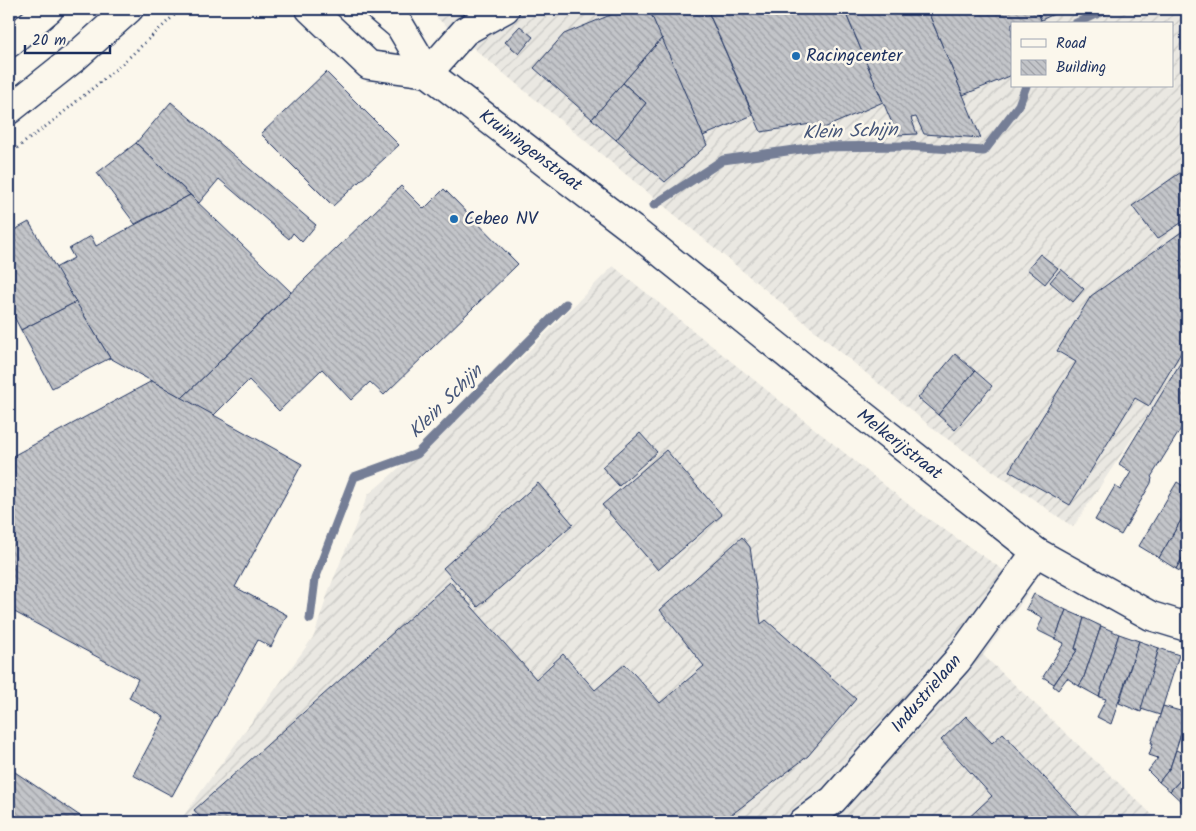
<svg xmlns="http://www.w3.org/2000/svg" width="1196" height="831" viewBox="0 0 1196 831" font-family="Kalam,sans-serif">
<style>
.industrial{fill:url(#industrial-furrows);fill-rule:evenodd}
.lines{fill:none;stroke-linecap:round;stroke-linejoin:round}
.stream{stroke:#747e96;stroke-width:9}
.building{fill:url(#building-back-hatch);stroke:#1b2f5e}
.street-casing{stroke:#1b2f5e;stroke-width:31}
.primary-casing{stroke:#1b2f5e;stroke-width:31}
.path{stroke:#1b2f5e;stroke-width:3;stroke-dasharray:1 4;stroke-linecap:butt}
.street{stroke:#fbf7ec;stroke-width:28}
.primary{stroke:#fbf7ec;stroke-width:28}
.poi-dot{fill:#1f6fb2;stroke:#fbf7ec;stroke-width:2}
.labels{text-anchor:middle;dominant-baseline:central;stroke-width:5;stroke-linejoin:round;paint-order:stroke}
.poi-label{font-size:18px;fill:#1b2f5e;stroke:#fbf7ec;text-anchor:start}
.street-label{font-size:18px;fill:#1b2f5e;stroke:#fbf7ec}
.water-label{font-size:19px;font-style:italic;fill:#47577a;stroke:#fbf7ec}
</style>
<defs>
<pattern id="industrial-furrows" width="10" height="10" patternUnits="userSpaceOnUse" patternTransform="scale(1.25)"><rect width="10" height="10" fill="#eae8e2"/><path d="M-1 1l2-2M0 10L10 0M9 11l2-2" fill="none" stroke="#c8c7c4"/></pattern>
<pattern id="building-back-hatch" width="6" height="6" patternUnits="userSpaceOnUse" patternTransform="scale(1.25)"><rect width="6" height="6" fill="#c3c5c9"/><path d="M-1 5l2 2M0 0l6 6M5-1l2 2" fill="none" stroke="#9ea0a6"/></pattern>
</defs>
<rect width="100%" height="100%" fill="#fbf7ec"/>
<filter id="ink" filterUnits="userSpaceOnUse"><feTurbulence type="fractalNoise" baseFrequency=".02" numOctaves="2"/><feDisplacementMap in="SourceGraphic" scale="10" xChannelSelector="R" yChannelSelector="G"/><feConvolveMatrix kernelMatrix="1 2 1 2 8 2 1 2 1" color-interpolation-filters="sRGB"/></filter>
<g filter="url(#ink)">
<g class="industrial">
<path d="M426 9H1187V361L1184 360 1073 527 936 431ZM1012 24H1172V86H1012Z"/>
<polygon points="613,266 914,509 1031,589 983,655 1160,822 179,822 314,636 329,590 368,495 501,379"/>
</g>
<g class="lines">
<g class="stream">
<polyline points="1074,24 1106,10"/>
<polyline points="654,205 723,160 815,147 906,146 984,151 1019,105 1026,86"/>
<polyline points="310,619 315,579 354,477 417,454 566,304"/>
</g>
</g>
<g class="building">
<polygon points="625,9 649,9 662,38 592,119 534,68 564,34"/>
<polygon points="649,9 707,9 753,115 703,136"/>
<polygon points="707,9 844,9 883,102 815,132 811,124 761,132"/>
<polygon points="844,9 927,9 981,138 924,134 916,117 911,118 917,134 897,135"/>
<polygon points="927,9 1037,9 1041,20 1039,24 1012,24 1012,72 1010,76 963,95"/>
<polygon points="1037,9 1065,9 1041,20"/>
<polygon points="520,26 533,37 519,54 505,42"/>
<polygon points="662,38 707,145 665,182 616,140 646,103 623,83"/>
<polygon points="326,72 399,145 333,206 261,134"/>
<polygon points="623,83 646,103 616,140 592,119"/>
<polygon points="171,102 316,225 302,242 293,233 289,239 219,179 199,203 136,143"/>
<polygon points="136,143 190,195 135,224 97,173"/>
<polygon points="1187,168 1187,219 1157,239 1132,206"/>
<polygon points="401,186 424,209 444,189 518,264 384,395 370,382 351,400 322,369 279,411 249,380 213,416 182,398"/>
<polygon points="190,195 291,292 182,398 110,358 55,268 74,258 69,249 91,236 96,246"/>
<polygon points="29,222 76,302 21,330 9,307 9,233"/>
<polygon points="1187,228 1187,347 1182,351 1149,406 1135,398 1070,505 1009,471 1076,362 1057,351 1091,296"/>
<polygon points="1040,254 1058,268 1045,284 1027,269"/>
<polygon points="1061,269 1084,289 1073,302 1050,282"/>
<polygon points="76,302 110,358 52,388 21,330"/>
<polygon points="1187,352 1187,419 1151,477 1152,478 1151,483 1121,535 1095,520 1115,486 1120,490 1131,472 1119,464"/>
<polygon points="955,354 975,371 938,415 918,398"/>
<polygon points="975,371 992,386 955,430 938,415"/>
<polygon points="152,381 302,464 235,587 287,615 271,647 258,640 172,796 133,775 164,717 129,698 138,679 9,609 9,567 11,562 9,560 9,458"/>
<polygon points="640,433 657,452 619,486 602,467"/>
<polygon points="666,450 722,515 658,570 602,505"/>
<polygon points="1187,480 1187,510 1159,558 1139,546 1177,482 1183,486"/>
<polygon points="538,483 573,524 478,607 443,568"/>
<polygon points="1187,510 1187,550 1176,569 1159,558"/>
<polygon points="742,537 750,547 761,624 766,620 856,699 808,756 722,822 204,822 194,810 450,582 536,679 563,654 595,690 625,664 660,703 704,666 660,610"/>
<polygon points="1187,550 1187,575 1176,569"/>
<polygon points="1034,594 1066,610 1055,639 1037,630 1043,618 1026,609"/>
<polygon points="1066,610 1084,618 1075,649 1078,649 1054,684 1043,677 1064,643 1055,639"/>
<polygon points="1084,618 1101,626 1083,680 1079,686 1067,678 1058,690 1053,686 1078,649 1075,649"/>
<polygon points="1101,626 1119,634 1099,697 1079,686 1083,680"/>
<polygon points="1119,634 1139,641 1111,724 1097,717 1106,699 1099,697"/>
<polygon points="1139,641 1159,648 1141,712 1119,703"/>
<polygon points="1159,648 1179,655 1160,715 1141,709"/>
<polygon points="1163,706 1187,713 1187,715 1170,768 1159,782 1148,771 1158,758 1149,755 1153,743 1151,743"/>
<polygon points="1187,715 1187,738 1181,735"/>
<polygon points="966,716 992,743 1003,733 1086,822 964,822 992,796 941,740"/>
<polygon points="1176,750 1187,755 1187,773 1170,791 1159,782 1170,768"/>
<polygon points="9,768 89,822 9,822"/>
<polygon points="1187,773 1187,807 1170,791"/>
</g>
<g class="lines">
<g class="street-casing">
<g id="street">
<polyline points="310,9 369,65 428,73"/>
<polyline points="380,9 400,26 428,73 632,229 855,409 1036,552 1151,616 1187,627"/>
<polyline points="428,73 465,31 505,9"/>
<polyline points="803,822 833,800 957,661 1036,552"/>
</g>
</g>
<g class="primary-casing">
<g id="primary">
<polyline points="9,43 49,9"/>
<polyline points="9,110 73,59 129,9"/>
</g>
</g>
<polyline class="path" points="9,154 53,121 122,64 181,9"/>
<use href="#street" class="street"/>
<use href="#primary" class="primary"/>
</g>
</g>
<g class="poi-dot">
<circle cx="796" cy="56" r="5"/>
<circle cx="454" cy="219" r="5"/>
</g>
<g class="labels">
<g class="poi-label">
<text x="806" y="56">Racingcenter</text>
<text x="464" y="219">Cebeo NV</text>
</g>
<g class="street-label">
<text transform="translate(530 151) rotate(37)">Kruiningenstraat</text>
<text transform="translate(899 445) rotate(38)">Melkerijstraat</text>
<text transform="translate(927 694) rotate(-49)">Industrielaan</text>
</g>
<g class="water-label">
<text transform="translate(850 132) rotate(-2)">Klein Schijn</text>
<text transform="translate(446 402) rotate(-45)">Klein Schijn</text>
</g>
</g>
<rect width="1196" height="831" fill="none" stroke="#fbf7ec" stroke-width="30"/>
<rect x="15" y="15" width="1166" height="801" fill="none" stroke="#1b2f5e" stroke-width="2" filter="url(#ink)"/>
<rect x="1011" y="22" width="162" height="65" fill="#fbf7ec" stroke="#a1a7b3"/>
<rect x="1021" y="39" width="25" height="8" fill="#fbf7ec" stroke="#a1a7b3"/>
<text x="1056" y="48" font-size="15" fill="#1b2f5e">Road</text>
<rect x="1021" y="60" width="25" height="15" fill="url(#building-back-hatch)" stroke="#a1a7b3"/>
<text x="1056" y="72" font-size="15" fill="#1b2f5e">Building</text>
<path d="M25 45v8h85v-8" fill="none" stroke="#1b2f5e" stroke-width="2.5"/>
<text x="32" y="45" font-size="15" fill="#1b2f5e" stroke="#fbf7ec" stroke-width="4" paint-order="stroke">20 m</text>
</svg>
